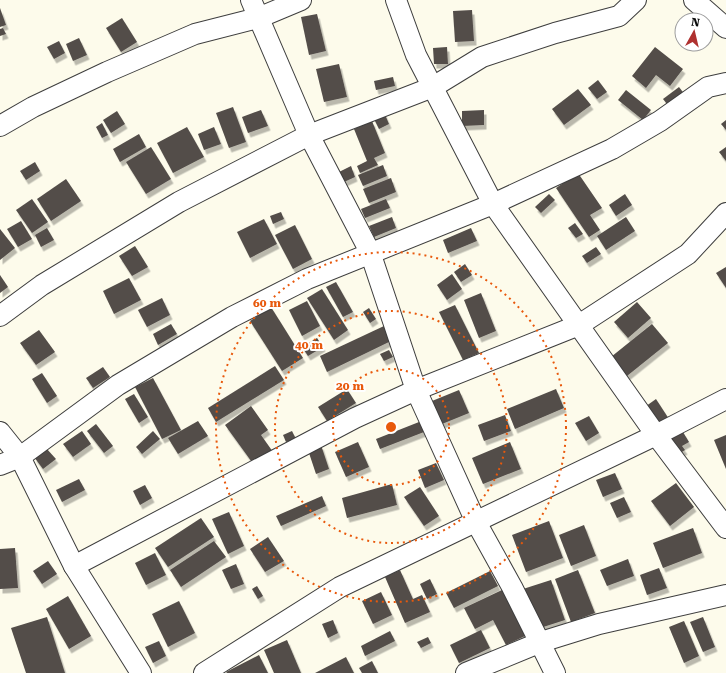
<svg xmlns="http://www.w3.org/2000/svg" width="726" height="673" viewBox="0 0 726 673" font-family="'Roboto Serif',serif">
<style>
.building{fill:#534d49;filter:url(#shadow)}
.lines{fill:none;stroke-linecap:round;stroke-linejoin:round}
.street-casing{stroke:#3e3e3e;stroke-width:22}
.street{stroke:#fff;stroke-width:20}
.ring{fill:none;stroke:#e8590c;stroke-width:2;stroke-dasharray:2 4}
.centre{fill:#e8590c;stroke:#fff;stroke-width:2}
.ring-label{font-size:12px;text-anchor:middle;font-weight:bold;fill:#e8590c;stroke:#fff;stroke-width:4;stroke-linejoin:round;paint-order:stroke}
</style>
<defs>
<filter id="shadow"><feDropShadow dx="2.5" dy="4.5" stdDeviation="0" flood-color="#0004"/></filter>
</defs>
<rect width="100%" height="100%" fill="#fdfbeb"/>
<g class="building">
<polygon points="0,8 6,25 0,27"/>
<polygon points="472,10 474,41 455,42 453,11"/>
<polygon points="317,14 326,51 309,55 301,17"/>
<polygon points="122,18 137,42 121,52 106,28"/>
<polygon points="3,28 6,34 0,36 0,29"/>
<polygon points="79,38 87,55 73,61 66,44"/>
<polygon points="59,41 65,53 54,59 47,47"/>
<polygon points="447,47 448,64 434,64 433,48"/>
<polygon points="655,47 683,69 670,86 656,75 646,88 632,76"/>
<polygon points="339,64 347,97 324,102 316,69"/>
<polygon points="393,77 395,86 376,90 374,81"/>
<polygon points="598,80 607,92 597,99 588,88"/>
<polygon points="679,87 686,96 670,108 663,99"/>
<polygon points="578,89 591,105 564,125 552,109"/>
<polygon points="626,90 651,110 643,120 618,100"/>
<polygon points="233,107 246,142 229,148 216,113"/>
<polygon points="261,110 268,126 248,133 242,117"/>
<polygon points="383,110 389,124 379,129 372,115"/>
<polygon points="484,110 484,125 462,126 462,111"/>
<polygon points="117,111 125,124 111,133 103,120"/>
<polygon points="726,120 726,130 721,124"/>
<polygon points="372,121 385,153 374,158 378,165 360,173 357,166 367,161 354,129"/>
<polygon points="102,123 108,135 102,138 96,127"/>
<polygon points="187,127 204,157 173,173 157,143"/>
<polygon points="214,127 221,144 204,150 198,134"/>
<polygon points="139,134 146,147 120,162 113,149"/>
<polygon points="151,147 171,179 146,194 126,162"/>
<polygon points="726,147 726,161 719,152"/>
<polygon points="35,162 40,171 26,180 20,171"/>
<polygon points="383,165 387,176 363,186 358,175"/>
<polygon points="351,166 355,177 344,182 339,172"/>
<polygon points="578,173 602,208 590,215 600,230 589,237 556,188"/>
<polygon points="391,178 396,192 369,203 363,189"/>
<polygon points="66,179 81,201 51,221 37,199"/>
<polygon points="549,194 555,200 541,213 535,207"/>
<polygon points="625,194 632,205 616,216 609,205"/>
<polygon points="32,199 48,222 32,233 16,210"/>
<polygon points="386,199 390,208 365,218 361,209"/>
<polygon points="281,212 284,219 273,224 270,216"/>
<polygon points="392,217 396,228 374,237 369,226"/>
<polygon points="626,217 635,231 606,250 597,236"/>
<polygon points="264,219 277,244 250,258 237,232"/>
<polygon points="21,221 32,239 18,247 7,229"/>
<polygon points="575,223 583,234 576,238 568,228"/>
<polygon points="295,225 312,259 293,269 275,235"/>
<polygon points="47,228 54,240 41,247 35,235"/>
<polygon points="471,228 477,241 448,253 443,240"/>
<polygon points="0,229 15,248 0,260"/>
<polygon points="135,246 148,267 132,276 119,256"/>
<polygon points="596,247 601,254 587,263 582,256"/>
<polygon points="465,264 472,275 461,282 454,272"/>
<polygon points="726,267 726,288 716,273"/>
<polygon points="452,274 462,289 447,300 437,285"/>
<polygon points="0,275 8,287 0,293"/>
<polygon points="129,278 141,300 114,314 103,291"/>
<polygon points="336,282 353,312 343,317 326,287"/>
<polygon points="322,289 348,330 334,340 307,298"/>
<polygon points="481,293 496,331 479,338 464,300"/>
<polygon points="162,298 170,315 147,327 138,310"/>
<polygon points="307,301 320,326 302,336 289,310"/>
<polygon points="637,302 651,318 628,338 614,322"/>
<polygon points="455,305 479,353 463,360 439,312"/>
<polygon points="271,307 303,358 282,371 250,321"/>
<polygon points="369,308 376,319 370,323 363,312"/>
<polygon points="171,324 177,334 158,345 153,334"/>
<polygon points="652,324 668,343 622,380 606,361"/>
<polygon points="384,326 391,341 327,372 320,356"/>
<polygon points="39,330 55,352 36,365 20,343"/>
<polygon points="317,338 323,347 308,356 302,347"/>
<polygon points="389,350 393,357 384,361 380,354"/>
<polygon points="275,366 284,380 216,422 208,408"/>
<polygon points="103,367 110,377 93,388 86,378"/>
<polygon points="42,373 57,396 47,403 32,379"/>
<polygon points="153,378 181,430 162,439 135,387"/>
<polygon points="347,389 356,403 327,421 318,407"/>
<polygon points="556,389 564,408 515,429 507,409"/>
<polygon points="459,390 469,413 442,424 432,401"/>
<polygon points="134,394 148,417 139,423 125,399"/>
<polygon points="656,399 669,419 655,428 642,409"/>
<polygon points="251,406 268,430 261,435 273,452 254,465 225,425"/>
<polygon points="505,415 511,431 484,441 478,425"/>
<polygon points="589,416 599,433 586,441 575,423"/>
<polygon points="198,421 208,436 178,454 168,438"/>
<polygon points="419,422 424,432 380,449 376,439"/>
<polygon points="96,424 113,446 104,453 87,431"/>
<polygon points="82,431 91,444 73,457 63,444"/>
<polygon points="153,431 160,439 142,454 136,447"/>
<polygon points="292,431 296,439 286,442 283,435"/>
<polygon points="683,432 689,442 682,446 685,450 677,455 668,440"/>
<polygon points="726,435 726,469 714,440"/>
<polygon points="358,442 369,467 346,477 335,452"/>
<polygon points="510,442 521,469 483,484 472,458"/>
<polygon points="321,445 329,469 316,474 308,450"/>
<polygon points="46,448 56,459 43,469 34,457"/>
<polygon points="436,463 444,480 425,488 418,470"/>
<polygon points="615,473 622,489 603,497 596,480"/>
<polygon points="79,479 85,490 62,502 56,490"/>
<polygon points="676,483 694,507 670,526 651,501"/>
<polygon points="392,484 397,505 347,518 342,498"/>
<polygon points="145,485 152,498 140,505 133,491"/>
<polygon points="420,487 439,516 424,526 404,497"/>
<polygon points="322,496 326,506 281,526 276,516"/>
<polygon points="624,497 631,512 617,518 610,503"/>
<polygon points="229,512 244,546 228,554 212,519"/>
<polygon points="201,518 214,537 168,567 155,548"/>
<polygon points="549,521 563,558 526,572 512,535"/>
<polygon points="584,525 596,556 571,566 559,535"/>
<polygon points="693,528 702,553 663,568 653,543"/>
<polygon points="268,537 284,561 265,572 250,549"/>
<polygon points="214,541 226,557 181,587 170,570"/>
<polygon points="15,548 18,588 0,589 0,549"/>
<polygon points="155,553 166,575 146,585 135,563"/>
<polygon points="628,559 634,576 607,586 600,570"/>
<polygon points="48,561 57,574 42,584 33,571"/>
<polygon points="236,564 244,584 231,589 222,570"/>
<polygon points="659,568 667,588 647,595 640,575"/>
<polygon points="400,570 413,599 422,595 430,612 405,623 385,577"/>
<polygon points="578,570 595,613 571,622 555,579"/>
<polygon points="490,571 498,586 454,608 446,593"/>
<polygon points="430,579 437,594 427,599 420,584"/>
<polygon points="551,580 565,620 537,629 523,589"/>
<polygon points="257,586 263,596 258,599 252,589"/>
<polygon points="502,590 525,636 506,645 493,620 475,629 464,608"/>
<polygon points="381,592 392,615 373,624 362,601"/>
<polygon points="68,596 91,636 69,649 46,609"/>
<polygon points="179,601 195,633 168,647 152,614"/>
<polygon points="47,617 65,673 26,673 11,628"/>
<polygon points="703,617 715,647 703,652 690,622"/>
<polygon points="333,620 338,633 328,638 322,624"/>
<polygon points="684,621 699,656 684,663 669,627"/>
<polygon points="481,630 490,648 459,663 450,645"/>
<polygon points="390,631 395,641 365,656 361,646"/>
<polygon points="428,637 431,643 421,648 417,642"/>
<polygon points="287,640 301,673 274,673 264,650"/>
<polygon points="159,641 166,656 153,663 145,647"/>
<polygon points="259,655 268,673 227,673 226,672"/>
<polygon points="346,657 354,673 315,673"/>
<polygon points="372,661 378,673 362,673 359,668"/>
</g>
<g class="lines">
<g class="street-casing">
<g id="street">
<polyline points="251,0 309,135 370,252 416,390 476,522 512,587 555,673"/>
<polyline points="396,0 416,55 493,204 656,435 726,528"/>
<polyline points="694,0 726,28"/>
<polyline points="0,126 33,107 107,72 195,34 258,18 301,0"/>
<polyline points="0,316 42,285 179,202 309,135 433,87 482,57 555,33 619,16 636,0"/>
<polyline points="0,432 20,457 74,566 141,673"/>
<polyline points="0,465 20,457 118,385 232,317 307,279 493,204 612,149 660,121 708,87 726,83"/>
<polyline points="74,566 355,418 416,390 579,325 688,254 726,213"/>
<polyline points="204,673 340,587 656,435 726,399"/>
<polyline points="466,673 541,642 599,624 726,595"/>
</g>
</g>
<use href="#street" class="street"/>
</g>
<g class="ring">
<circle cx="391" cy="427" r="58"/>
<circle cx="391" cy="427" r="116"/>
<circle cx="391" cy="427" r="175"/>
</g>
<circle cx="391" cy="427" r="6" class="centre"/>
<g class="ring-label">
<text x="267" y="307">60 m</text>
<text x="309" y="349">40 m</text>
<text x="350" y="390">20 m</text>
</g>
<g transform="translate(694 32) rotate(8)"><circle r="19" fill="#ffffff" stroke="#9d9d9d"/>
<path d="M0-3L7 15L0 10L-7 15Z" fill="#af312f"/>
<text y="-6" font-size="11" font-weight="bold" text-anchor="middle" fill="#0b0b0b">N</text>
</g>
</svg>
